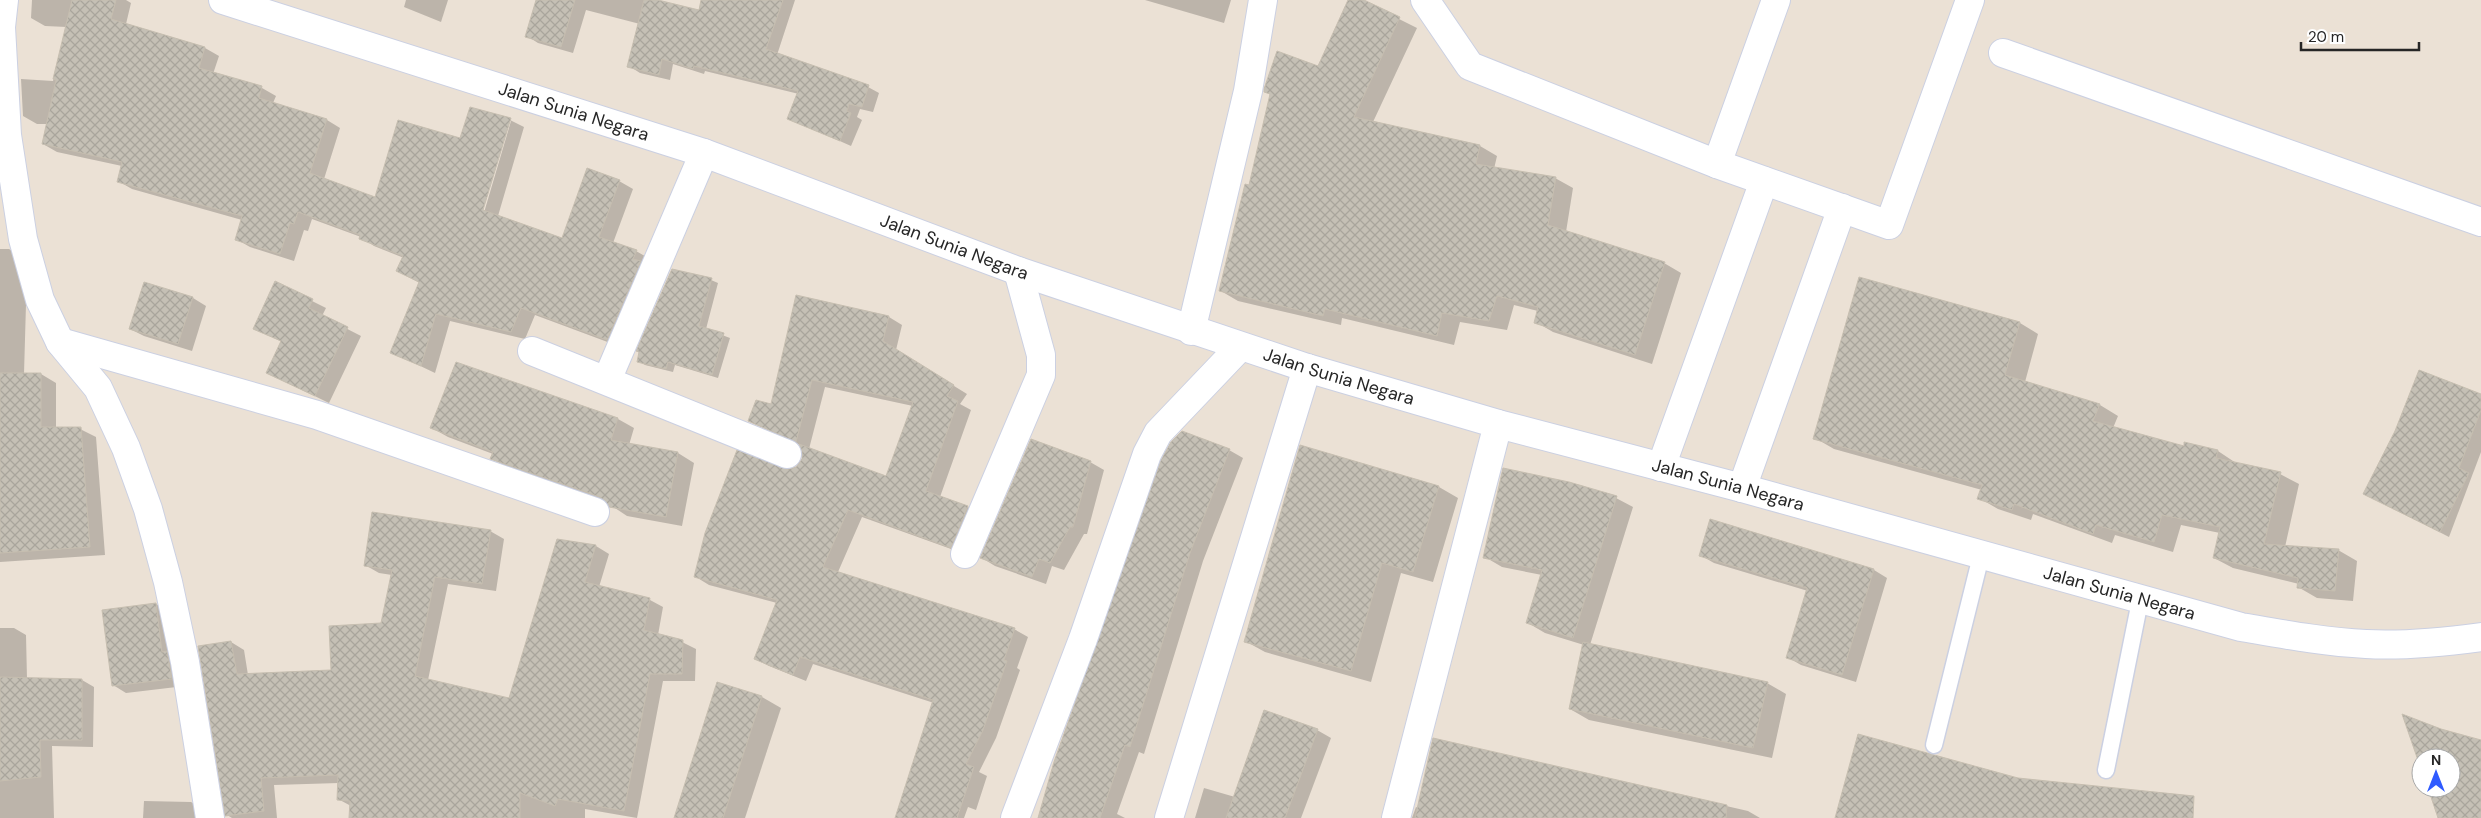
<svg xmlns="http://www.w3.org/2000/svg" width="2481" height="818" viewBox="0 0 2481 818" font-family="'DM Sans',sans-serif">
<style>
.shadow{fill:#0003;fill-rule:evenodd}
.building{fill:url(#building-cross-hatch);stroke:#c6beb0}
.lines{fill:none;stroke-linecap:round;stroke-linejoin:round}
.service-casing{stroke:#cbd0e2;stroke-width:19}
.minor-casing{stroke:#cbd0e2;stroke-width:30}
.service{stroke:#fff;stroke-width:16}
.minor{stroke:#fff;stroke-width:28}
.labels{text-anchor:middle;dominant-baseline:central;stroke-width:4.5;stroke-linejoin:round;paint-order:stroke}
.street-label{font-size:18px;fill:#262626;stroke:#fff}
</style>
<defs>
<pattern id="building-cross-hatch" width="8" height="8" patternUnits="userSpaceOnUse" patternTransform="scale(1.25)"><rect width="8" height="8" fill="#c5c0b5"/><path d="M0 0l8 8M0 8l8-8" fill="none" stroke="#a9a59c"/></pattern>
</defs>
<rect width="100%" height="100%" fill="#ebe1d5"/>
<g class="shadow">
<path d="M32 0H126L131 3 126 24 205 48 219 56 213 74 262 88 276 96 273 103 327 120 340 128 324 179 376 198 461 140 510 120 524 127 498 216 562 239 619 181 633 189 613 243 636 251 650 259 621 347 535 315 525 339 450 321 435 373 391 352 420 283 397 271 404 258 374 246 361 237 312 219 308 231 304 230 294 261 250 247 236 239 242 220 132 189 118 181 122 166 57 152 43 144 47 124H37L23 116 21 79 53 81 67 27 45 26 31 18ZM509 121H511L483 216H480Z"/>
<polygon points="406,0 448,0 441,22 404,7"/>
<polygon points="537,0 653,0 700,12 702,0 795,0 777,55 868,87 879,93 873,112 860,109 857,117 862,120 851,146 788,118 799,94 705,71 704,74 673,64 670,80 640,73 629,66 640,24 586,10 573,53 538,43 527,36"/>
<polygon points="1145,0 1231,0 1224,23"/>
<polygon points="1350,0 1361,0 1417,28 1373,122 1480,146 1497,156 1494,169 1555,178 1573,188 1566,232 1664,263 1681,273 1652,364 1553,332 1536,322 1538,311 1514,305 1507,330 1460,322 1454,345 1342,318 1341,325 1238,301 1221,291 1250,186 1271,95 1265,91 1319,67"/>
<polygon points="0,249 9,249 24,258 37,305 26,304 24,374 41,374 56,383 56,429 80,429 96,437 105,555 0,562"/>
<polygon points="711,280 718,283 706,329 730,338 718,378 675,365 673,372 645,365 638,361"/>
<polygon points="276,283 326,308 322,316 361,336 329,403 267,373 282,342 255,328"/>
<polygon points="145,284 193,298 206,306 192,351 144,336 130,329"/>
<path d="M889 317 902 325 896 350 967 394 960 404 971 410 940 497 968 507 981 515 965 554 862 517 838 572 1014 629 1028 637 1017 668 1020 670 996 738 979 772 987 776 976 810 968 807 964 818H898L934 703 813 664 806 681 769 666 755 659 777 603 709 585 696 577 789 471 797 468 803 460 804 451 800 445 749 421ZM825 387 913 406 886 477 809 449Z"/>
<polygon points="2020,323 2038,334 2025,382 2100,405 2118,416 2113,428 2185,448 2218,451 2236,463 2280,474 2299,484 2285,547 2338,550 2357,561 2353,601 2317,598 2298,587 2299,584 2233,568 2214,558 2220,533 2181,525 2173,552 2115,535 2112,543 2033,514 2031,520 1998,509 1979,498 1982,490 1834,449 1815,438"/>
<polygon points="456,364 618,419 634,428 629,445 678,453 694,463 682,526 627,516 606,502 508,468 492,458 493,454 448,437 432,428"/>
<polygon points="2481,396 2481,452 2449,537 2365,494"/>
<polygon points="1301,447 1439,487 1458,498 1433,582 1401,573 1371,682 1265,652 1245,641"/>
<polygon points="1229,450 1243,458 1203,561 1144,754 1139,752 1117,814 1125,818 1039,818"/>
<polygon points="1090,462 1104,470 1087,534 1084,534 1064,570 1052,566 1046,584 995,566 982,558"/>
<polygon points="1616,498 1633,507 1590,645 1767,683 1786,694 1772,758 1589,720 1570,709 1584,645 1545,633 1528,623 1542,575 1502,567 1485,557"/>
<polygon points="1711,521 1874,570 1887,578 1856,682 1801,665 1787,657 1808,591 1714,563 1700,555"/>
<polygon points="490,531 504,539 496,591 448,584 428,680 509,700 557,541 596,546 609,554 599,587 650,600 663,607 658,635 682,642 696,649 695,681 663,681 637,818 585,809 585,818 350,818 351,806 338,799 339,783 274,785 277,818 232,818 227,815 231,642 244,650 248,675 332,671 382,625 392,575 379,573 365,565"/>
<polygon points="156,604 170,612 185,686 126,693 113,685"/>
<polygon points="0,628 14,628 26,635 27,679 82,680 94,687 93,747 52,746 54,818 0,818"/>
<polygon points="718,683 762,697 781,708 745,818 675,818"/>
<polygon points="1317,730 1331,738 1301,818 1195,818 1204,788 1235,797"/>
<polygon points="1434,739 1748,811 1760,818 1412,818 1416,807 1418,808"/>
<polygon points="144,801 191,802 203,809 203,818 143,818"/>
</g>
<g class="building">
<polygon points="72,0 116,0 111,19 205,47 199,68 262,86 259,98 327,119 310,173 375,197 398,120 460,138 470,107 511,118 483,210 562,238 587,168 620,180 599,237 637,250 633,259 641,261 607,340 521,308 511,332 436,314 421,366 390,353 419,282 396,271 403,256 359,239 360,235 298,212 294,224 290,223 280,254 235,240 242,216 117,182 122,162 42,144 56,80 53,79"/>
<polygon points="536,0 575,0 561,47 525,37"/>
<polygon points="644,0 658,0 699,10 701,0 783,0 766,49 869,85 862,107 849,104 847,111 851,113 840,141 787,119 798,91 694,66 693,69 662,59 659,75 627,67"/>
<polygon points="1348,0 1364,0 1400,17 1354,117 1480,145 1476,164 1556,177 1548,225 1665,262 1635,355 1534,323 1538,307 1497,296 1489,321 1442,313 1437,336 1325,309 1323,316 1219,291 1245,184 1249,185 1270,94 1264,92 1264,89 1277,51 1318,66"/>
<polygon points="672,269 712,278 699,326 724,333 712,375 668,362 666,369 637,362 639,352 636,351"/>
<polygon points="1859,277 2020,322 2005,375 2100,404 2093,421 2184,446 2184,442 2218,450 2216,458 2281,472 2264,544 2339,549 2335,591 2297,588 2298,578 2213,558 2220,527 2162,515 2154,542 2096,525 2093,534 2014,504 2012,510 1977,499 1982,485 1813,439"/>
<polygon points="275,281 313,299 309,308 348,327 315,396 266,373 281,341 253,329"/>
<polygon points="144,282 193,297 178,344 129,329"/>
<polygon points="796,295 889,316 883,341 954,385 947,396 958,401 926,491 968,506 951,548 848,510 823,567 1015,628 1004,660 1007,661 983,730 966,764 974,767 957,818 895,818 933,700 800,657 793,675 754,659 777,600 694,577 705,533 737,450 789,469 796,467 802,459 802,451 799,444 886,476 913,402 812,380 796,442 748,421 756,400 771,404"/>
<polygon points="456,362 618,418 611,440 678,452 666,517 609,507 600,497 490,459 493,452 430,428"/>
<polygon points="2419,370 2481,394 2481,410 2459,468 2469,473 2440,532 2363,494 2395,431"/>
<polygon points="0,373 41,373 41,427 81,427 90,547 0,553"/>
<polygon points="1182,431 1230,449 1190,553 1130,747 1125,745 1100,818 1038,818 1054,762 1161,460 1171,442"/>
<polygon points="1031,439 1091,461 1073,527 1070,527 1050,563 1039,559 1032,577 980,558"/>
<polygon points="1300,445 1439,486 1413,572 1382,563 1351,671 1244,642"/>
<polygon points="1503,468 1569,482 1617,496 1573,638 1526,623 1542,570 1483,558"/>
<polygon points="372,512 491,530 482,584 435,577 415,676 509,698 557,539 596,545 585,582 650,598 644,630 683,640 682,674 650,674 624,811 558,799 555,806 520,793 520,818 349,818 350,801 337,800 338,775 261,778 264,811 225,816 198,646 231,641 237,674 331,670 329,626 381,623 392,570 364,566"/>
<polygon points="1710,519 1874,569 1842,675 1786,658 1807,588 1699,556"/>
<polygon points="156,603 162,652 167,651 172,679 112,686 102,610"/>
<polygon points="1583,642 1768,682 1753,748 1569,709"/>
<polygon points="0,677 82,679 82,740 40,740 41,777 0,781"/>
<polygon points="717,682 762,696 723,818 674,818"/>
<polygon points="1264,710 1318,729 1285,818 1226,818"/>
<polygon points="2402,714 2441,729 2481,740 2481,818 2438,818 2428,788 2451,788 2451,758 2421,758 2421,769"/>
<polygon points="1858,734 2018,778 2194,796 2193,818 1835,818"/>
<polygon points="1433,738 1727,805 1726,818 1415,818"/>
</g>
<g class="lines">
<g class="service-casing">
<g id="service">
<polyline points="1934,745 1981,556"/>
<polyline points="2106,770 2140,601"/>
</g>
</g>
<g class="minor-casing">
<g id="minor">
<polyline points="4,0 1,27 7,135 23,239 40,300 60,342 98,388 126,448 148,509 168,582 185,662 210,818"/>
<path id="s1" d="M223 0 704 153 1018 271 1307 368 1498 424 1742 488 2241 627C2282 634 2324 642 2366 644 2404 646 2444 642 2481 637"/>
<polyline points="1425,0 1470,66 1717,164 1889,225 1970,0"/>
<polyline points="2003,53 2481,222"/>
<polyline points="1717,164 1776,0"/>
<polyline points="1191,331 1248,91 1263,0"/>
<polyline points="60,342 317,415 595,512"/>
<polyline points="532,351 787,454"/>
<polyline points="607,380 704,153"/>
<polyline points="1661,467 1764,181"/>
<polyline points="1742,488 1842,208"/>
<polyline points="965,554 1041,375 1041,355 1018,271"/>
<polyline points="1015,818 1083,639 1147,454 1158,433 1240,347"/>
<polyline points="1169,818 1307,368"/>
<polyline points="1396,818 1498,424"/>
</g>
</g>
<use href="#service" class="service"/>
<use href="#minor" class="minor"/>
</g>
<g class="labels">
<g class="street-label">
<text stroke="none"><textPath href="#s1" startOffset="368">Jalan Sunia Negara</textPath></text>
<text stroke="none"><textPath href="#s1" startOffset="772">Jalan Sunia Negara</textPath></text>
<text stroke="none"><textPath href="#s1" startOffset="1178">Jalan Sunia Negara</textPath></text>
<text stroke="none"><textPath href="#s1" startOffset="1582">Jalan Sunia Negara</textPath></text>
<text stroke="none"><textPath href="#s1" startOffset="1988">Jalan Sunia Negara</textPath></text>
</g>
</g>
<g transform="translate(2436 773)"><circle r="24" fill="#ffffff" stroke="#a8a8a8"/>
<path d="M0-4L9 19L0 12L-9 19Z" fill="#2f5bff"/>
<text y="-8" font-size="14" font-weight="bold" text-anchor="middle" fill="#262626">N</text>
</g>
<path d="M2301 42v8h118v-8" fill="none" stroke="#262626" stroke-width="2.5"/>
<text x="2308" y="42" font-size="15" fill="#262626" stroke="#ffffff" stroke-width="4" paint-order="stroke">20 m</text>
</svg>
